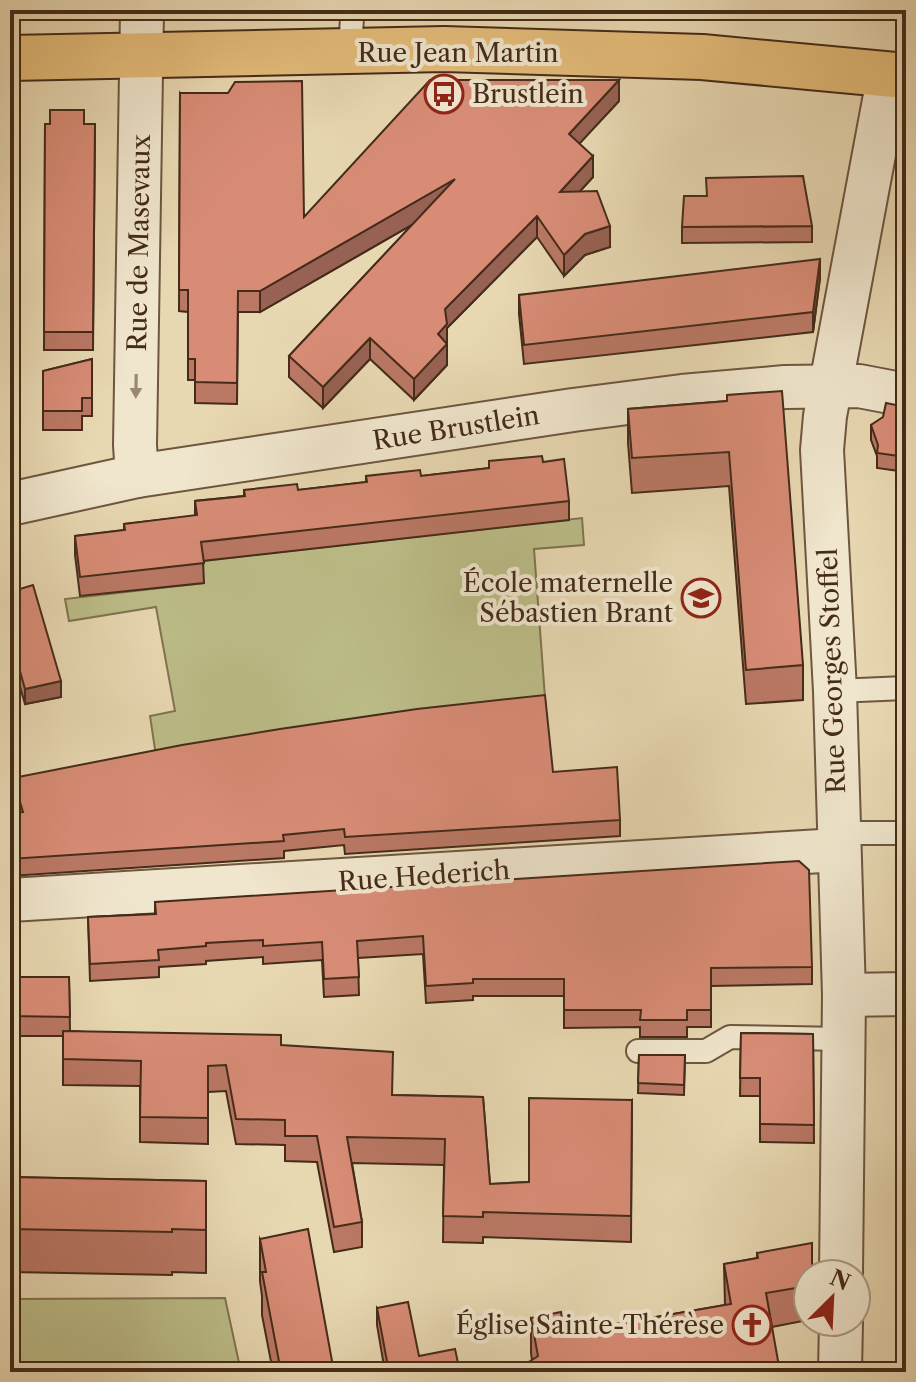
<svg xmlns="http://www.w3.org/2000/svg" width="916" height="1382" viewBox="0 0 916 1382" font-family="'Libre Caslon Text',serif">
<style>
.green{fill:#bcbd88;stroke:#807450;stroke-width:2}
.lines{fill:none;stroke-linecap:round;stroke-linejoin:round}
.service-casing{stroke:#6e563f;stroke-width:26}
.minor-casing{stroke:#6e563f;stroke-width:46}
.primary-casing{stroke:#452b19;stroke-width:48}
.service{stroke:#f0e6cd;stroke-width:22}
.minor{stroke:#f0e6cd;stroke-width:42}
.primary{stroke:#e4bc79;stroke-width:44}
.wall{fill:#ba7865;stroke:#452b19;stroke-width:2}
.shaded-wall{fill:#976253;stroke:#452b19;stroke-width:2}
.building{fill:#d88c76;stroke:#452b19;stroke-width:2}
.oneway{fill:#9a8873}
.labels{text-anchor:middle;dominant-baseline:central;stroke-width:8;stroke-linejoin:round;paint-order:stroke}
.street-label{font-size:26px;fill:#452b19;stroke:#f0e6cd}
.poi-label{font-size:26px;fill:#452b19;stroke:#f0e6cd;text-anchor:end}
</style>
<rect width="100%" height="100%" fill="#e8d8b2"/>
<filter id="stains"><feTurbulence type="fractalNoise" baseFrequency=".0025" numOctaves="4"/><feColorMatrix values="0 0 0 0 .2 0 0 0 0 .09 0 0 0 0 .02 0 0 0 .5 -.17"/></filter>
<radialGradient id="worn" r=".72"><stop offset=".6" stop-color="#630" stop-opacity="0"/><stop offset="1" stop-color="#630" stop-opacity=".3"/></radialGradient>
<g class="green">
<polygon points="582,518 584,545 534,549 546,711 156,756 150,716 175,711 156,607 69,621 65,599 203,583 201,561"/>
<polygon points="225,1298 241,1372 10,1372 10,1299"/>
</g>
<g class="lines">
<g class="service-casing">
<g id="service">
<polyline points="350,52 352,17 355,10"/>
<polyline points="835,691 906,688"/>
<polyline points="838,833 906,833"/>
<polyline points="638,1051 706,1051 730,1037 844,1039"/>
</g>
</g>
<g class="minor-casing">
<g id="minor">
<polyline points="137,476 135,445 142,10"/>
<polyline points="10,504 137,476 573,410 682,396 785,387 859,386 906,395"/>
<polyline points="10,900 838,850"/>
<polyline points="844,995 906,994"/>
<polyline points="841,1274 844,995 835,691 822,450 825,416 889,74"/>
<polyline points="840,1372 841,1322"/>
</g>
</g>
<g class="primary-casing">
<polyline id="primary" points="10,58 444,49 702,57 906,76"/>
</g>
<use href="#service" class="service"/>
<use href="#minor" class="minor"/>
<use href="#primary" class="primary"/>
</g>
<g class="wall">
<polygon points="180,93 304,217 619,101 579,143 593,177 580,191 610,247 585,255 564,276 537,237 447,328 447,365 414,400 370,359 323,408 289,377 289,356 412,225 260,312 238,312 237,404 195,403 195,380 188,380 188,312 179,311"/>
<polygon points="45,124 95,124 93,350 44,350"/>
<polygon points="812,226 812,242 682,243 682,227"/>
<polygon points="906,269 906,320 896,318 896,300"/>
<polygon points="820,278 813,332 524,364 519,314 519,295"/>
<polygon points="92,359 92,416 82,416 82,430 43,430 43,371"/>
<polygon points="727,401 803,665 803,700 746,704 729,486 632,493 628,443 628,409"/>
<polygon points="906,407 906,472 877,468 877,456 871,440 871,425"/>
<polygon points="543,462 569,501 569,520 203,561 204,583 80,596 75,555 75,536 124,530 124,524 195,516 195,501 244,496 244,490 298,490 366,482 366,476 421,476"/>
<polygon points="903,590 906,590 906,674 904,674"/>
<polygon points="10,592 61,697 25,704 10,652"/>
<polygon points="906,682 906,721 905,721 905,683"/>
<polygon points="553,772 620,820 620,836 345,854 344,845 284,851 284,858 10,876 10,813 18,812 13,795 13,778"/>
<polygon points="155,902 812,967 812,984 711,986 711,1027 687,1027 687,1037 640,1037 640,1027 564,1028 564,996 473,996 473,1000 426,1003 423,954 358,958 359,995 324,997 322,960 263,964 263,957 206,961 206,964 159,967 159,977 90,981 88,917 155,914"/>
<polygon points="10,977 69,977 70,1031 281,1045 393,1095 483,1097 490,1184 529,1182 632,1100 631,1242 483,1237 483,1243 443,1242 444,1165 352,1163 362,1222 362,1247 334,1252 317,1162 285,1161 285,1145 236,1144 226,1091 208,1092 208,1144 140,1142 140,1086 63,1085 63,1036 10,1036"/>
<polygon points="741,1033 813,1034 814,1143 760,1142 760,1096 740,1096"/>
<polygon points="639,1055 685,1055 684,1095 638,1093"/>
<polygon points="10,1177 206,1181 206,1273 172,1272 172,1275 11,1272"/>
<polygon points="260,1239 334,1372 273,1372 262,1315 262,1296 260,1281"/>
<polygon points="757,1253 808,1274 808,1320 772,1327 532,1360 531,1353 531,1318 564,1333 725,1305 724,1264 757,1258"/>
<polygon points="377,1308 419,1356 460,1372 385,1372 377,1325"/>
</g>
<g class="shaded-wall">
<polygon points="619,80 619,101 569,155 569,134"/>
<polygon points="593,156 593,177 560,213 560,192"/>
<polygon points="455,179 455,200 260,312 260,291"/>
<polygon points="537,216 537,237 447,328 447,365 414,400 414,379 438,334 445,309"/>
<polygon points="610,226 610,247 585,255 564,276 564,255 585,234"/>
<polygon points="820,259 820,278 813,332 813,312"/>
<polygon points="370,338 370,359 323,408 323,387"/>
<polygon points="61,681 61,697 25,704 25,689"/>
</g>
<g class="building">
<polygon points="430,80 619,80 569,134 593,156 560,192 597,191 610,226 585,234 564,255 537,216 445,309 447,324 438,334 447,344 414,379 370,338 323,387 289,356 455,179 260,291 238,291 237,383 195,382 195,359 188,359 188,290 179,290 180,93 228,93 235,82 302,81 304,217"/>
<polygon points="50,110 84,110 84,124 95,124 93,332 44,332 45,124 50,124"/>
<polygon points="803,176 812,226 682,227 684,196 707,196 706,178"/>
<polygon points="820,259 813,312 524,345 519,295"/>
<polygon points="902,268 906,269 906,302 896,300"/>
<polygon points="92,359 92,398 82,398 82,411 43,411 43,371"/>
<polygon points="782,391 803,665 746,670 729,452 632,458 628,409 727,401 727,395"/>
<polygon points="886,403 906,407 906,457 877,453 878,445 871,425 883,417"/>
<polygon points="542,456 543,462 564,459 569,501 201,542 204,563 80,577 75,536 125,530 124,524 197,515 195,501 245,496 244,490 297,484 298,490 367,482 366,476 420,470 421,476 489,468 489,461"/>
<polygon points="33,585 61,681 25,689 10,636 10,592"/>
<polygon points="903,590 906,590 906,655 904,654"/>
<polygon points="906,682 906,701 905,701 905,683"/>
<polygon points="545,695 553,772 617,767 620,820 345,837 344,829 283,835 284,841 10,859 10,813 23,812 13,778 182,745 280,729 417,709"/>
<polygon points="799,861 809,870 812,967 711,968 711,1010 687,1010 687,1020 640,1020 641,1010 564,1010 564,979 473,979 473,983 426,986 423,936 357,941 359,977 324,979 322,942 263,946 263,940 206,943 206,946 158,950 159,960 90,964 88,917 156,914 155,902"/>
<polygon points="10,977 69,977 70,1017 10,1016"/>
<polygon points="63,1031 281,1035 281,1045 393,1052 392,1095 483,1097 490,1184 529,1182 529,1098 632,1100 631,1216 483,1212 483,1217 443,1216 445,1139 347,1137 362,1222 334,1227 317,1136 285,1136 285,1120 236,1119 226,1065 208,1066 208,1118 140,1117 141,1061 63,1059"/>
<polygon points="741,1033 813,1034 814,1125 760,1124 760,1078 740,1078"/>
<polygon points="639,1055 685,1055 684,1085 638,1083"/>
<polygon points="10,1177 206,1181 206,1230 172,1229 172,1232 11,1229"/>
<polygon points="308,1229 334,1372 281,1372 262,1272 266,1272 260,1239"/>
<polygon points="812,1243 812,1274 808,1274 808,1286 766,1293 780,1372 513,1372 538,1356 531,1318 561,1312 564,1333 731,1304 724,1264 758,1258 757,1253"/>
<polygon points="408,1302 419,1356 455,1349 460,1372 389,1372 377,1308"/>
</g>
<defs><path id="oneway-solid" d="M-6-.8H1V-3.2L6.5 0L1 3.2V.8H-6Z" transform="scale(2)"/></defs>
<use class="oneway" href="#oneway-solid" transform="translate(136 386) rotate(91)"/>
<defs>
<g id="bus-ring" transform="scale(2)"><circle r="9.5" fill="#f0e6cd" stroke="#8f2418" stroke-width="1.5"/><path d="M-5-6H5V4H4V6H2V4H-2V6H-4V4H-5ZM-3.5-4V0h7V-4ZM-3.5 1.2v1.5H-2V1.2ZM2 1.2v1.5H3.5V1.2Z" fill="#8f2418"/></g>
<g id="school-ring" transform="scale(2)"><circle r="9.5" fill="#f0e6cd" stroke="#8f2418" stroke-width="1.5"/><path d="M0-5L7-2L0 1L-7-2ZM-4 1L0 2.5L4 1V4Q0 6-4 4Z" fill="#8f2418"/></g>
<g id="church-ring" transform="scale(2)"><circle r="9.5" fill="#f0e6cd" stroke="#8f2418" stroke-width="1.5"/><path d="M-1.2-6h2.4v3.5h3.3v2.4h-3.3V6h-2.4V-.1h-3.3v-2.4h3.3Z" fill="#8f2418"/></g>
</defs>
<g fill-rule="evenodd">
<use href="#bus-ring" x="444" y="94"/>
<use href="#school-ring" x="701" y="598"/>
<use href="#church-ring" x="752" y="1325"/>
</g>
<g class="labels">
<g class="street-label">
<text x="458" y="53">Rue Jean Martin</text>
<text transform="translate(139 243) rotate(-89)">Rue de Masevaux</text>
<text transform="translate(456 428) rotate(-9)">Rue Brustlein</text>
<text transform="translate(832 671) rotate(-92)">Rue Georges Stoffel</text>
<text transform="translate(424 876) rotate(-4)">Rue Hederich</text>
</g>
<g class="poi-label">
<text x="472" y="94" text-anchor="start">Brustlein</text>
<text x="673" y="583">École maternelle<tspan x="673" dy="30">Sébastien Brant</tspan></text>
<text x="724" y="1325">Église Sainte-Thérèse</text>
</g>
</g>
<rect width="916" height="1382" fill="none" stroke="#e8d8b2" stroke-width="40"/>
<rect x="12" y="12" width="892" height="1358" fill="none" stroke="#452b19" stroke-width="4"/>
<rect x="20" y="20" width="876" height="1342" fill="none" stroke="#452b19" stroke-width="2"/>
<g transform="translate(832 1298) rotate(24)"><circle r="38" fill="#f0e6cd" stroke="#ac9b85" stroke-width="2"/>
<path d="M0-6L14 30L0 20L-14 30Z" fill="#8f2418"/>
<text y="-12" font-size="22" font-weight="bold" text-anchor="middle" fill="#452b19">N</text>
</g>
<rect width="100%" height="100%" filter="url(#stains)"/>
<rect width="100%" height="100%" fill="url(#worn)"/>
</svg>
